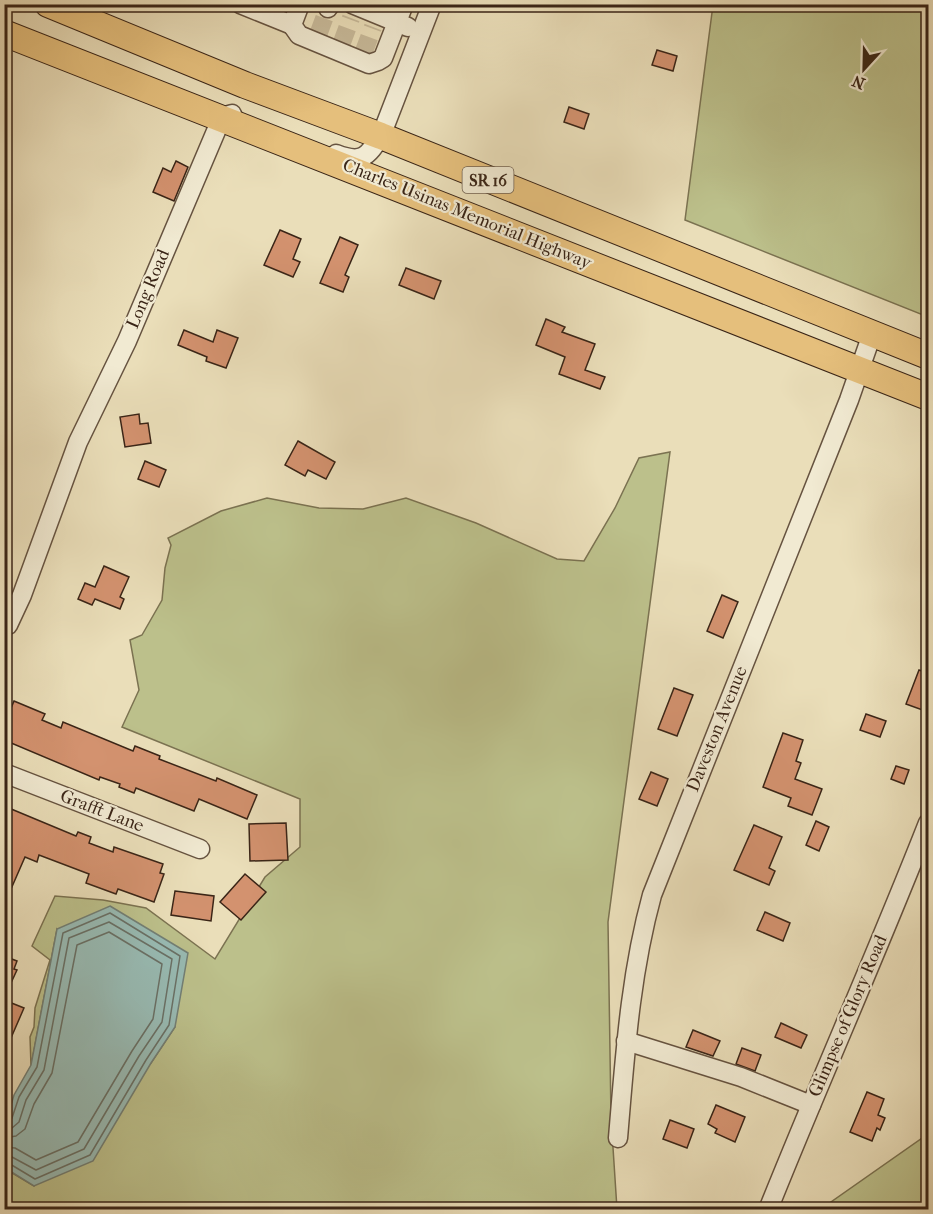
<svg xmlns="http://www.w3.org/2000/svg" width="933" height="1214" viewBox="0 0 933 1214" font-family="'IM FELL French Canon',serif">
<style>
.green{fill:#bcc08b;stroke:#7b7251;stroke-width:1.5}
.water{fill:#98bbb4;stroke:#727f75;stroke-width:1.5}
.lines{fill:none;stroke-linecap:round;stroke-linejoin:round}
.shore{stroke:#697066;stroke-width:1.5}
.building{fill:#d3926f;stroke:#3a2517;stroke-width:1.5}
.minor-tunnel{stroke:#c7b999;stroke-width:18;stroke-dasharray:18 9;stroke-linecap:butt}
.minor-casing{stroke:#665340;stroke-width:21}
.highway-casing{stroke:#3a2517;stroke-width:28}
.minor{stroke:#f1ead2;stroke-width:18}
.highway{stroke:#e5bf7c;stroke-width:26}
.labels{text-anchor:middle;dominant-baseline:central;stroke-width:4.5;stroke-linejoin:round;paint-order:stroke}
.shield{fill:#f1ead2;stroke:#71604f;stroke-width:1.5}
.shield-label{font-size:16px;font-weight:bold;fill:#3a2517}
.street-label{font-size:18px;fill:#3a2517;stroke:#f1ead2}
</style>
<rect width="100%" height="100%" fill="#eadeb9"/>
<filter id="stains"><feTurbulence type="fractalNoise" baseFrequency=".00333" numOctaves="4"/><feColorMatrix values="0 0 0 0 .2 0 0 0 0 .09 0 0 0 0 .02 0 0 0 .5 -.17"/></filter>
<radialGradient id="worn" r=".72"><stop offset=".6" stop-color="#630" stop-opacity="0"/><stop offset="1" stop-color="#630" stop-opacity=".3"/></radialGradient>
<g class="green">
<polygon points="713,5 928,5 928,317 685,220"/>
<polygon points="670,452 608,922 611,1117 617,1209 67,1210 30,1204 21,1209 5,1209 4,1168 34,1186 151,1063 175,1027 57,929 31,1066 30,1037 34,1027 35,1008 50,960 32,946 55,896 103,900 146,908 215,959 265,877 300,847 300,799 122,727 139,690 130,640 142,635 162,600 165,568 171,545 168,538 221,511 267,498 319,508 363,509 406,498 476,523 557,559 584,561 615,508 639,458"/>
<polygon points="928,1134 928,1194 916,1209 821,1209"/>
</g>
<polygon class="water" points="110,906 188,953 175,1027 151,1063 93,1161 34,1186 5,1168 5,1125 14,1095 31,1065 57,929"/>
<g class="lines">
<g class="shore">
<polyline points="4,1122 12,1118 19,1097 37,1067 63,933 110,913 180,956 169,1025 146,1060 90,1155 35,1179 10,1164 4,1163"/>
<polyline points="4,1129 12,1128 19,1122 26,1100 44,1070 69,938 109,922 172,959 162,1022 139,1056 84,1149 36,1170 12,1157 4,1156"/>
<polyline points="4,1138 16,1136 25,1129 34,1104 52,1073 77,945 109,932 162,964 153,1019 132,1051 78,1142 36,1160 15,1148 4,1147"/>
</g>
</g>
<g class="building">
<polygon points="657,50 677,56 673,71 652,65"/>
<polygon points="569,107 589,114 584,129 564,122"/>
<polygon points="176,161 188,167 174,201 153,192 163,168 171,172"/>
<polygon points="280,230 301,239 293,259 300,262 293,277 264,265"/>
<polygon points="340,237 358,245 345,275 349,277 343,292 320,283"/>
<polygon points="406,268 441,281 434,299 399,285"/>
<polygon points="546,319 565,327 562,332 595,344 585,370 605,377 600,389 559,374 565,357 536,345"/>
<polygon points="184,330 213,342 217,330 238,338 226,368 206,361 207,357 178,345"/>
<polygon points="139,414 140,424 148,423 151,443 125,447 120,417"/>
<polygon points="298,441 335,462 326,479 308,470 305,476 285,465"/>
<polygon points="145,461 166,470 159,487 138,479"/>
<polygon points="104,566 129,577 120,597 124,599 120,609 95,599 92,605 78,599 85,583 95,587"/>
<polygon points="722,595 738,602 723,638 707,631"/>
<polygon points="919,670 928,673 928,712 906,704"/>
<polygon points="674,688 693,695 677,736 658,729"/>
<polygon points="14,701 45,714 42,720 61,728 63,722 133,751 135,746 160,756 159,759 216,781 217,778 257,795 247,819 199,799 194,811 136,788 134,793 119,787 120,784 100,777 99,780 4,740 4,725"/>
<polygon points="866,714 886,721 880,737 860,730"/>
<polygon points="783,733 803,740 796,761 801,763 795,779 822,789 812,815 788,806 791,798 763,787"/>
<polygon points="896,766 909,770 904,784 891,779"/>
<polygon points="651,772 668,779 657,806 639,799"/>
<polygon points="4,806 76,836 78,832 91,837 89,843 113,852 114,847 163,864 160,873 164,874 154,902 118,889 116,894 86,883 89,874 39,855 37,862 25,857 4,905"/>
<polygon points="816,821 829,827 819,851 806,845"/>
<polygon points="286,823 288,860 250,861 249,824"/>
<polygon points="754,825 782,837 769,868 775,871 769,885 734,870"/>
<polygon points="245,874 266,892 241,920 220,902"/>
<polygon points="175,891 214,896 211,921 171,915"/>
<polygon points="765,912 790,923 783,941 757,930"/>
<polygon points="4,956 17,961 14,969 17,970 4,998"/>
<polygon points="4,1000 24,1008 4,1054"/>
<polygon points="781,1023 807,1035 801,1048 775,1037"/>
<polygon points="693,1030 720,1041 713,1056 686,1047"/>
<polygon points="742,1048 761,1055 755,1071 736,1064"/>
<polygon points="867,1092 884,1099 878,1115 885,1118 880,1130 877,1128 872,1141 850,1132"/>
<polygon points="716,1105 745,1117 735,1142 715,1133 717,1129 708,1124"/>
<polygon points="670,1120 694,1129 687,1148 663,1139"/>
</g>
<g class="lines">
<g class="minor-tunnel">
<polyline points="318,35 328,8"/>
<polyline points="341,45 351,18"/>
<polyline points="363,54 373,27"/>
</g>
<g class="minor-casing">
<g id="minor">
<polyline points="240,4 292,25 300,4"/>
<polyline points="352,4 408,27"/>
<polyline points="328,8 330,4"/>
<polyline points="292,25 299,35 369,64 378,61 383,58 404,4"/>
<path d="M336 154C362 164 367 157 381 136L432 4"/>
<polyline points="8,625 22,595 78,442 127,341 222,117 232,114"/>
<polyline points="4,773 200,849"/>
<polyline points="626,1041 741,1077 811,1105"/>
<path d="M618 1138C625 1056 630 975 652 895L849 400 872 334"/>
<path d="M768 1210C820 1080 877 953 928 823"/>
</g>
</g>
<g class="highway-casing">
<g id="highway">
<polyline points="48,4 245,85 381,136 928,356"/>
<polyline points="4,33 928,397"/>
</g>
</g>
<use href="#minor" class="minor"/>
<use href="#highway" class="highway"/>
</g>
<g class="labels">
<rect class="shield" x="462.5" y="167" width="51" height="26" rx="4.5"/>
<g class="shield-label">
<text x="488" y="180">SR 16</text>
</g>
<g class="street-label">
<text transform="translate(467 214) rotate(22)">Charles Usinas Memorial Highway</text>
<text transform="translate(148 289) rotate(-67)">Long Road</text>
<text transform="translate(717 729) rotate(-68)">Daveston Avenue</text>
<text transform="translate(102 811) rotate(21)">Grafft Lane</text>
<text transform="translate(848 1016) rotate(-67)">Glimpse of Glory Road</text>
</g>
</g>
<rect width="933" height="1214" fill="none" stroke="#eadeb9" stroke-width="24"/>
<rect x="6" y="6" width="921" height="1202" fill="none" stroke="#3a2517" stroke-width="3"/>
<rect x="12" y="12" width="909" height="1190" fill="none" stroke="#3a2517" stroke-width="1.5"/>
<g transform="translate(864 69) rotate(202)" stroke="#f1ead2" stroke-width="4.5" paint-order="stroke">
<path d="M0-4.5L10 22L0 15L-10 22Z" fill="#3a2517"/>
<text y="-9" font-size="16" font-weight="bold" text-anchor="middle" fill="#3a2517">N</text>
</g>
<rect width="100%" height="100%" filter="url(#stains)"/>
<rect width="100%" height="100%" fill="url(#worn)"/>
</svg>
